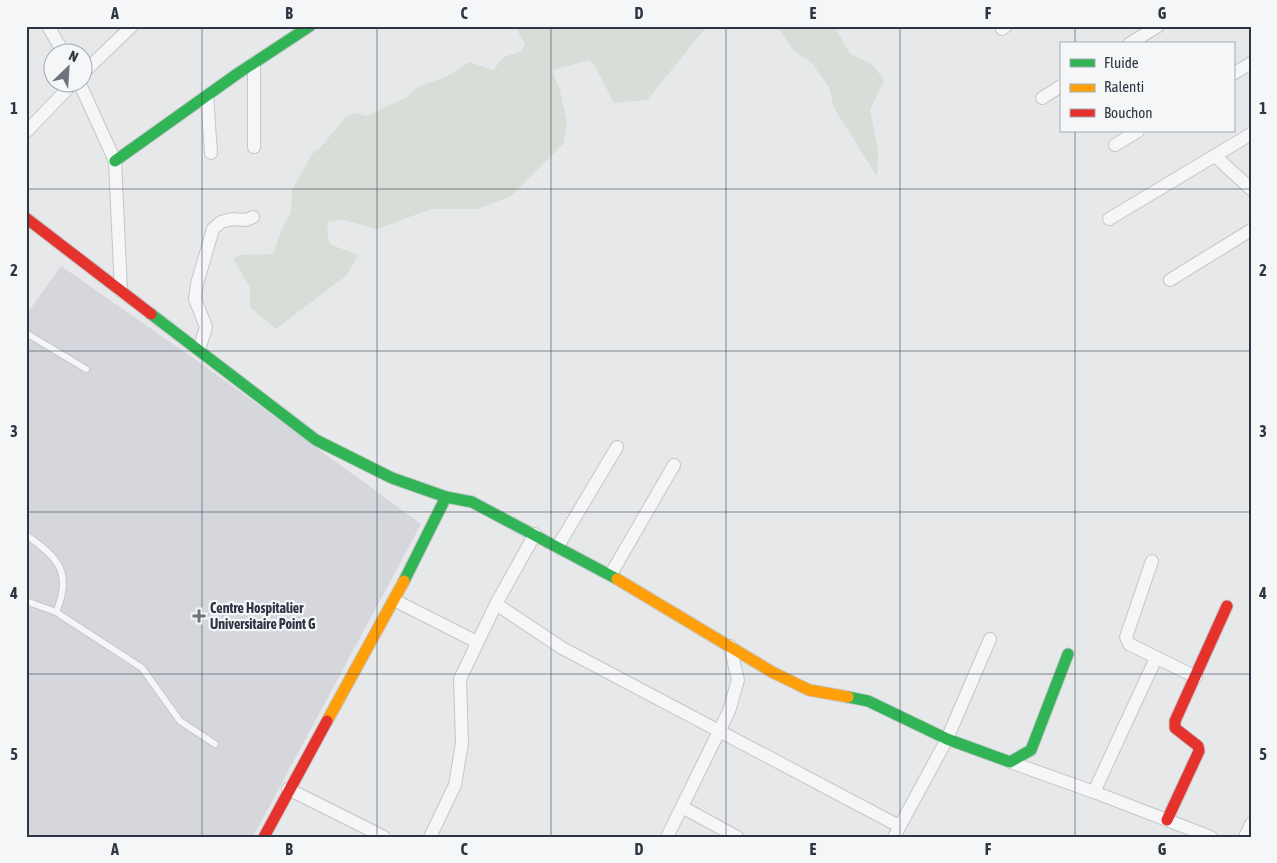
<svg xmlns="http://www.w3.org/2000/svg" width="1277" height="863" viewBox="0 0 1277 863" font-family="'Asap Condensed',sans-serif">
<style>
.built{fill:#d5d7dd}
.green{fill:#d7ddd7}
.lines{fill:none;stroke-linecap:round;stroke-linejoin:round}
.lane-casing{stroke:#c4c6c8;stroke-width:8}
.street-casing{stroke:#c4c6c8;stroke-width:14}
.fast-casing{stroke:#c4c6c8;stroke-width:13}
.slow-casing{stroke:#c4c6c8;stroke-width:13}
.jam-casing{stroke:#c4c6c8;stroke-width:13}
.lane{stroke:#f5f6f7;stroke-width:6}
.street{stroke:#f5f6f7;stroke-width:12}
.fast{stroke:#30b455;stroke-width:11}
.slow{stroke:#ff9f0a;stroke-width:11}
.jam{stroke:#e5322d;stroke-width:11}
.grid{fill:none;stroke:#2e3542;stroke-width:1;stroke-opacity:0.55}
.poi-dot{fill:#6e747d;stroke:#f4f6f8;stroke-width:2}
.labels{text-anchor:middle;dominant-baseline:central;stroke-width:4.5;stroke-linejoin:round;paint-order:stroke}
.poi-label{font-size:14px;font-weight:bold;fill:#2e3542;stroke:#f4f6f8;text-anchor:start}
.neatline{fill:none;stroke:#2e3542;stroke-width:2}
.grid-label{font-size:16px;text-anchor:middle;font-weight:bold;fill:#2e3542}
</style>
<rect width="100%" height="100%" fill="#e6e8ea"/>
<polygon class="built" points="61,266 209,369 421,524 253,837 26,837 26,315"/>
<g class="green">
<polygon points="520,26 707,26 647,100 614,103 594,64 589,60 552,70 560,91 567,123 563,144 511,196 477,209 431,209 377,229 343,220 327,222 329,244 358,255 347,275 276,329 250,307 250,287 233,259 240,255 273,254 282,228 291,213 292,190 312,154 321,147 346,117 354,113 367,116 407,97 418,87 446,77 469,62 493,70 504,57 522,51 525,44 517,30"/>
<polygon points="777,26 834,26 850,54 872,64 884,80 870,110 878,152 877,176 834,108 829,87 811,62 793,50"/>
</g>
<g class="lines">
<g class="lane-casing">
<g id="lane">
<polyline points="26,333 86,369"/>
<path d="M26 535C58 557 73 573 56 612"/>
<polyline points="26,601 56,612 142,668 180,721 215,744"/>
</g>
</g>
<g class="street-casing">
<g id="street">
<polyline points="48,26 63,52"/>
<polyline points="1002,29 1006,26"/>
<polyline points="1129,44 1158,26"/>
<polyline points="254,63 254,147"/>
<polyline points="82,74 132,26"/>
<polyline points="1233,74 1251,63"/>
<polyline points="79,82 115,161 121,291"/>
<polyline points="207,96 211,153"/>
<polyline points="1042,98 1061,86"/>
<polyline points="26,132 74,82"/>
<polyline points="1115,145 1138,131"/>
<polyline points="1215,156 1251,189"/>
<polyline points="1109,219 1251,134"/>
<polyline points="1170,280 1251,230"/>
<polyline points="199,350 206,327 195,299 197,284 213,229 221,222 232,219 246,220 253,217"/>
<polyline points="558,546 617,447"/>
<polyline points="1152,561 1126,637 1129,644 1196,677"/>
<polyline points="611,574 674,465"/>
<polyline points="394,600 477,642"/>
<polyline points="496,604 562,648 899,826"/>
<polyline points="1010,762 1094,792 1211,837"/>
<polyline points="288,789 384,837"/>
<polyline points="1094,792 1156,658"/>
<polyline points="682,807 737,837"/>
<polyline points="430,837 455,785 462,743 460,679 496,604 535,534"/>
<polyline points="667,837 729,711 738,680 730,646"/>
<polyline points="894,837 947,739 990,639"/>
<polyline points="1245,837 1251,824"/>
</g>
</g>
<g class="fast-casing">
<g id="fast">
<polyline points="115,161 237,74 310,26"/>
<polyline points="151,314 316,440 392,478 446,497 472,502 617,579"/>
<polyline points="404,581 446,497"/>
<polyline points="848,697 868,701 947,739 1010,762 1031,750 1068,654"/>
</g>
</g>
<g class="slow-casing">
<g id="slow">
<polyline points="617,579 772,672 809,690 848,697"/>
<polyline points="327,721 404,581"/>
</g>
</g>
<g class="jam-casing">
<g id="jam">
<polyline points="26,218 151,314"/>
<polyline points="1167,820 1199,751 1198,746 1175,728 1175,721 1227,606"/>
<polyline points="264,837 327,721"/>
</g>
</g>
<use href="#lane" class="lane"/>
<use href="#street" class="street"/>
<use href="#fast" class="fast"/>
<use href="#slow" class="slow"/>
<use href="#jam" class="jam"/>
</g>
<path class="grid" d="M202 26V837M377 26V837M551 26V837M726 26V837M900 26V837M1075 26V44M1075 131V837M26 189H1251M26 351H1251M26 512H1251M26 674H1251"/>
<path class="poi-dot" d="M196.5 608.5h5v5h5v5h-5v5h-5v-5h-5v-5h5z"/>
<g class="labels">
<g class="poi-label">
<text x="210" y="608">Centre Hospitalier<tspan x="210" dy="16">Universitaire Point G</tspan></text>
</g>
</g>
<rect width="1277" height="863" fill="none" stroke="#f4f6f8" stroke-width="55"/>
<rect x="1060" y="42" width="175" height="90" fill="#f4f6f8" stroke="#a5a9af"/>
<rect x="1070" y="59" width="25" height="8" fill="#30b455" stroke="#a5a9af"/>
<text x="1104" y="68" font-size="15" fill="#2e3542">Fluide</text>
<rect x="1070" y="84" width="25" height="8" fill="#ff9f0a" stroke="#a5a9af"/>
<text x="1104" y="92" font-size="15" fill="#2e3542">Ralenti</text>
<rect x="1070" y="109" width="25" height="8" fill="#e5322d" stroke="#a5a9af"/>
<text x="1104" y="118" font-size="15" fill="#2e3542">Bouchon</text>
<g transform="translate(68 68) rotate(25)"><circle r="24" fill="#f4f6f8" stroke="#a5a9af"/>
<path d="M0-4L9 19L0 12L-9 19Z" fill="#6e747d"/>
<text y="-8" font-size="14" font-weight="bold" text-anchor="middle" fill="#2e3542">N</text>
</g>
<rect x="28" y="28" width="1222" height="808" class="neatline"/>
<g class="grid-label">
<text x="115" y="19">A</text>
<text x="289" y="19">B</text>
<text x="464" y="19">C</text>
<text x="639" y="19">D</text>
<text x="813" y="19">E</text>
<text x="988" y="19">F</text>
<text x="1162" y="19">G</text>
<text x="14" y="114">1</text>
<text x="1263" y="114">1</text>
<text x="14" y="276">2</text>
<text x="1263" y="276">2</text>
<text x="14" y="437">3</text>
<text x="1263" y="437">3</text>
<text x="14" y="599">4</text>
<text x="1263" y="599">4</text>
<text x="14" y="760">5</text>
<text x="1263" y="760">5</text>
<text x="115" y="855">A</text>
<text x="289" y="855">B</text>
<text x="464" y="855">C</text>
<text x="639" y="855">D</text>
<text x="813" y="855">E</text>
<text x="988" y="855">F</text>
<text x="1162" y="855">G</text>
</g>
</svg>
